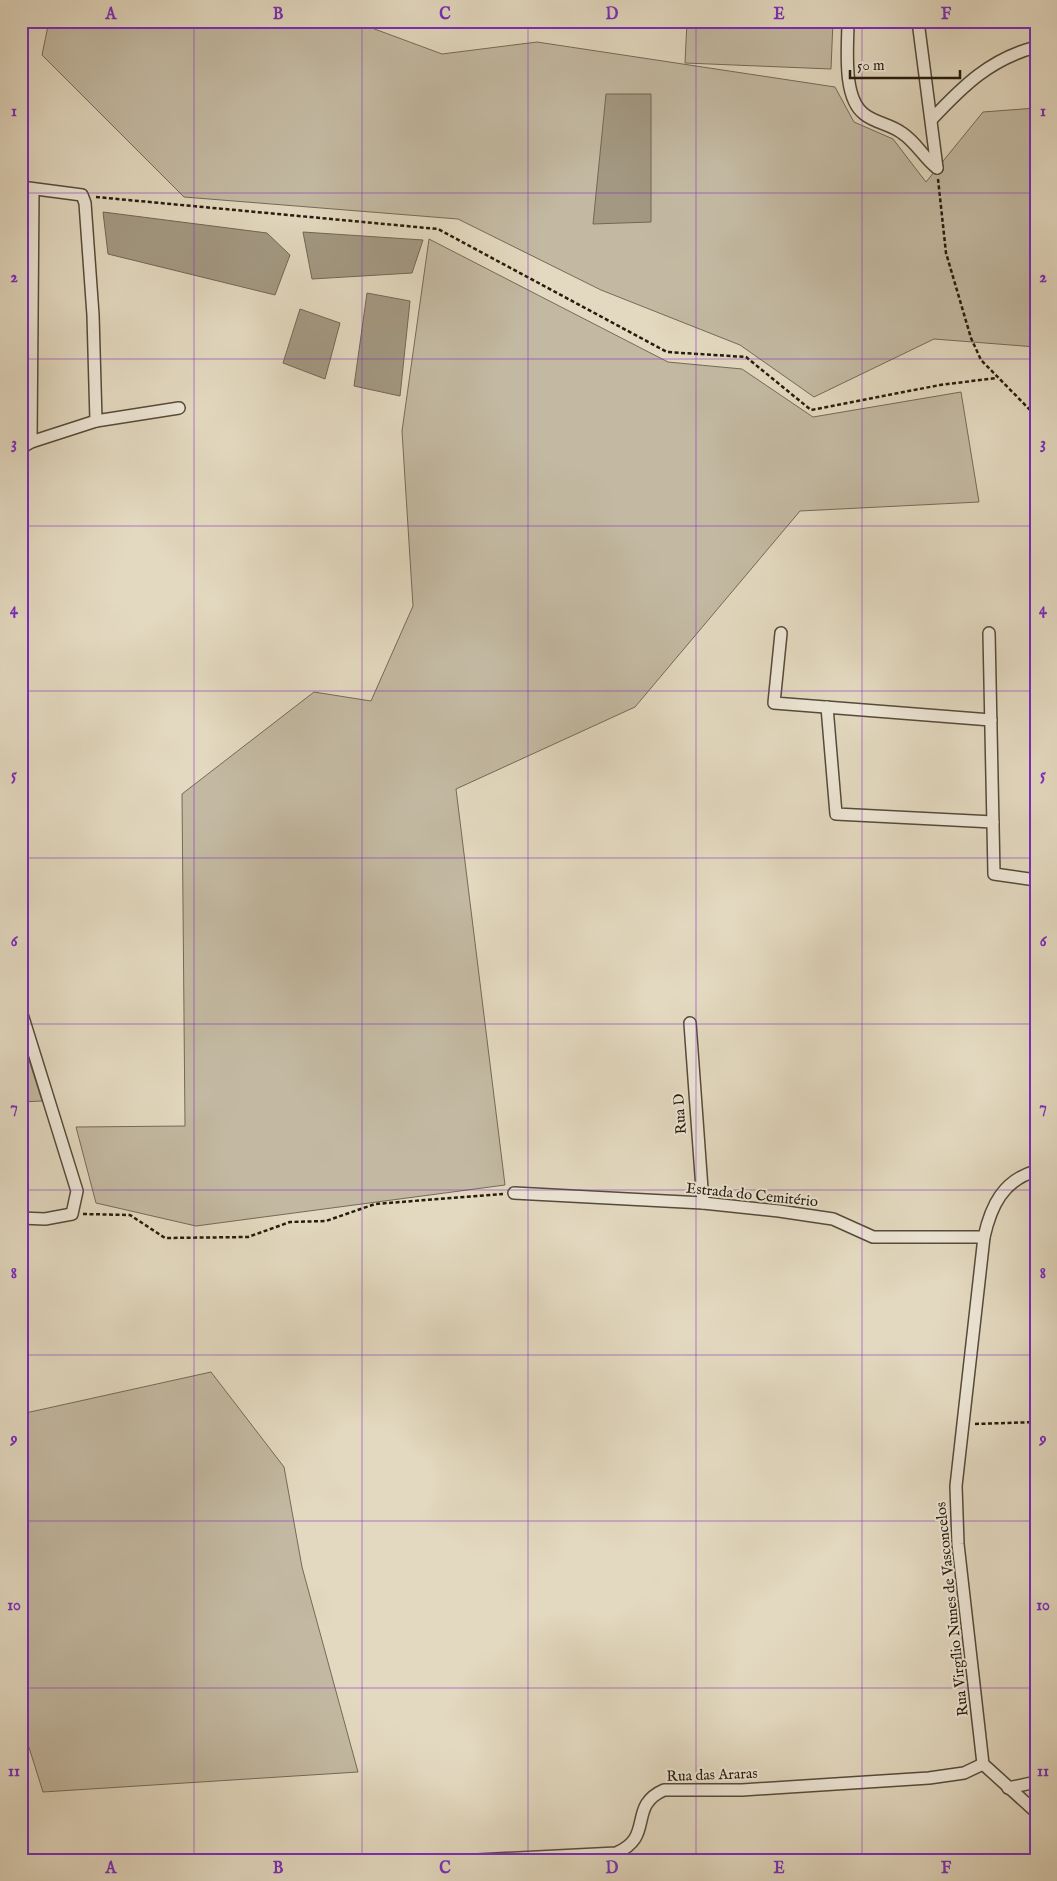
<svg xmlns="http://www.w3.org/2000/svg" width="1057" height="1881" viewBox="0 0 1057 1881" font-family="'IM FELL English',serif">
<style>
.green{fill:#c3b9a2;stroke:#746a58}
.water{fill:#a39983;stroke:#716754}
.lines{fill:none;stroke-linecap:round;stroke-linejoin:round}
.minor-casing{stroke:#554b3a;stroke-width:14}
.path{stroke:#261c0d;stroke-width:2.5;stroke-dasharray:4 2.5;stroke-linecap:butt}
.minor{stroke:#ede6d6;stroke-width:11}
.grid{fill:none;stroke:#7b2cbf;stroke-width:1;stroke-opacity:0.55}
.labels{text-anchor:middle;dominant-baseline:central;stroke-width:4;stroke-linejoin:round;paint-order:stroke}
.street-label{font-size:15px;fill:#261c0d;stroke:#ede6d6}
.neatline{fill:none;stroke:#7b2cbf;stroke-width:2}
.grid-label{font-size:16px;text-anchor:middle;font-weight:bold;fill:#7b2cbf}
</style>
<rect width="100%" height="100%" fill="#e3d9c0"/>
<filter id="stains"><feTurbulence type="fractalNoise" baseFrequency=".004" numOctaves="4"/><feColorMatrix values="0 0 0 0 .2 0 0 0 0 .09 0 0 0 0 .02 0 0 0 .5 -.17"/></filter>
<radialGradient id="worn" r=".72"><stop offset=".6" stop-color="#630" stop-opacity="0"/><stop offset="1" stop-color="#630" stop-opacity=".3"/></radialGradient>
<g class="green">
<polygon points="49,21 353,21 442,54 537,42 835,87 854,122 893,139 926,182 983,112 1036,108 1036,347 934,339 814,397 740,345 601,290 458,219 184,197 42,55"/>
<polygon points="687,21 833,21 831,69 685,63"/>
<polygon points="429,239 668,362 742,369 813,417 961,392 979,502 800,511 635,707 456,789 505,1185 196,1226 96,1203 76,1127 185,1126 182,794 314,692 371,701 413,606 402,431"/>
<polygon points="21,1035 42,1101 21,1102"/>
<polygon points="211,1372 284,1467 302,1567 358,1772 43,1792 21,1722 21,1414"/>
</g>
<g class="water">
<polygon points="606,94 651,94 651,222 593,224"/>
<polygon points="103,212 267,233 290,255 275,295 108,254"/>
<polygon points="303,232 423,240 412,273 312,279"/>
<polygon points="367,293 410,301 400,396 354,386"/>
<polygon points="300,309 340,323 325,379 283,363"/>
</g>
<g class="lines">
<g class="minor-casing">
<g id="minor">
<path d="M848 21C848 47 842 97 864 114 875 123 890 124 902 133 916 142 924 158 937 168"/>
<polyline points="918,21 937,168"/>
<path d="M932 119C963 86 990 59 1036 47"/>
<polyline points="21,187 82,195 85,203 93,315 96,421 179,408"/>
<polyline points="31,442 33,189"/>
<polyline points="21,448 31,442 96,421"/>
<polyline points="781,633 774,703 991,720"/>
<polyline points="989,633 994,874 1036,880"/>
<polyline points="827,707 836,814 993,822"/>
<polyline points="21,1011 77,1191 72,1214 45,1219 21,1218"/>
<polyline points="690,1023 703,1203"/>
<path d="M1036 1171C1003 1180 991 1206 984 1237L956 1486 958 1544 983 1764 1036 1812"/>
<polyline points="514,1193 703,1203 779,1211 833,1219 873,1237 984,1237"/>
<polyline points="1008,1788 1036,1782"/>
<path d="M477 1860 616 1853C655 1837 627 1806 664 1790H742L929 1778 964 1773 983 1764"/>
</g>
</g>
<g class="path">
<polyline points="938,179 946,253 971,338 981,360 1036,416"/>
<polyline points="96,197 438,229 667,352 746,357 811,410 940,385 996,378"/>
<polyline points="83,1214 130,1215 165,1238 248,1237 290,1222 326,1221 375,1204 503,1194"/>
<polyline points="975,1424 1036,1422"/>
</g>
<use href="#minor" class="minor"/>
</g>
<path class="grid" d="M194 21V1860M362 21V1860M528 21V1860M696 21V1860M862 21V1860M21 193H1036M21 359H1036M21 526H1036M21 691H1036M21 858H1036M21 1024H1036M21 1190H1036M21 1355H1036M21 1521H1036M21 1688H1036"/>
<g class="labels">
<g class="street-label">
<text transform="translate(680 1114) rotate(-94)">Rua D</text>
<text transform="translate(752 1195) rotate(6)">Estrada do Cemitério</text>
<text transform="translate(952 1609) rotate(-96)">Rua Virgílio Nunes de Vasconcelos</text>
<text transform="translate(712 1775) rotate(-2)">Rua das Araras</text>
</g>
</g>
<rect width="1057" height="1881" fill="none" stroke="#e3d9c0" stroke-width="55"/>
<path d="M850 70v8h110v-8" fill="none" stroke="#261c0d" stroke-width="2.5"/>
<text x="857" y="70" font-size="15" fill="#261c0d" stroke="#ede6d6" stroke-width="4" paint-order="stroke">50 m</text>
<rect x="28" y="28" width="1002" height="1826" class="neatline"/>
<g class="grid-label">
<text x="111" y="19">A</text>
<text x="278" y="19">B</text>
<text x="445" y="19">C</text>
<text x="612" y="19">D</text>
<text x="779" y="19">E</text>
<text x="946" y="19">F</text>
<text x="14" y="116">1</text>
<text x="1043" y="116">1</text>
<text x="14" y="282">2</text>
<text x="1043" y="282">2</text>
<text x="14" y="448">3</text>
<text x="1043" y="448">3</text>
<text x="14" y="614">4</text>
<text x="1043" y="614">4</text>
<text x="14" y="780">5</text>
<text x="1043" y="780">5</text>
<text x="14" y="946">6</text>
<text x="1043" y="946">6</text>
<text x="14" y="1112">7</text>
<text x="1043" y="1112">7</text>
<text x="14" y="1278">8</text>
<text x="1043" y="1278">8</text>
<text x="14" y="1444">9</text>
<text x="1043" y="1444">9</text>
<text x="14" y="1610">10</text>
<text x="1043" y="1610">10</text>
<text x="14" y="1776">11</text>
<text x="1043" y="1776">11</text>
<text x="111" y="1873">A</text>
<text x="278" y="1873">B</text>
<text x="445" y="1873">C</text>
<text x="612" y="1873">D</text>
<text x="779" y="1873">E</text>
<text x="946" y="1873">F</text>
</g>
<rect width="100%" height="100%" filter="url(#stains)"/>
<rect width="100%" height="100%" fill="url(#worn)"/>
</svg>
